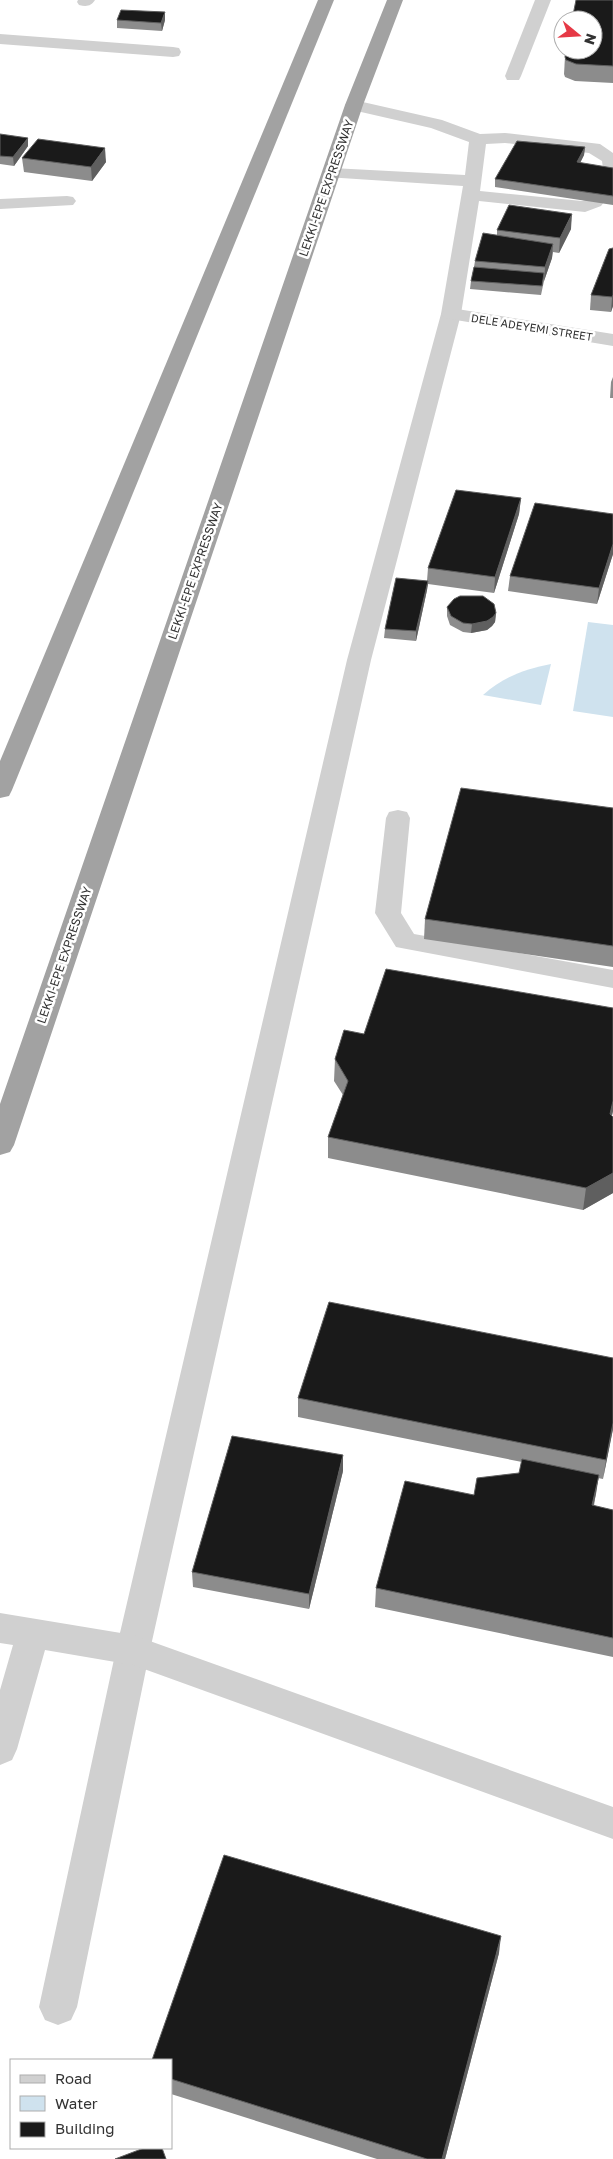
<svg xmlns="http://www.w3.org/2000/svg" width="613" height="2159" viewBox="0 0 613 2159" font-family="'Golos Text',sans-serif">
<style>
.water{fill:#cfe2ee}
.lines{fill:none;stroke-linecap:round;stroke-linejoin:round}
.service{fill:#d0d0d0;fill-rule:evenodd}
.minor{fill:#d0d0d0;fill-rule:evenodd}
.trunk{fill:#a2a2a2;fill-rule:evenodd}
.wall{fill:#8c8c8c}
.shaded-wall{fill:#5f5f5f}
.building{fill:#1a1a1a;stroke:#5f5f5f}
.labels{text-anchor:middle;dominant-baseline:central;stroke-width:5;stroke-linejoin:round;paint-order:stroke}
.far-street-label{font-size:11px;fill:#333;stroke:#fff}
.street-label{font-size:12px;fill:#333;stroke:#fff}
</style>
<rect width="100%" height="100%" fill="#fff"/>
<g class="water">
<polygon points="588,622 613,625 613,717 573,711"/>
<path d="M551 664 541 705 483 695C503 677 525 669 551 664Z"/>
</g>
<g class="lines">
<g class="service">
<path d="M78 0H95C91 6 87 7 79 5L77 2Z"/>
<polygon points="535,0 551,0 521,76 519,80 507,80 505,76"/>
<polygon points="0,34 173,47 179,48 181,52 179,56 173,57 0,44"/>
<polygon points="354,100 442,120 480,134 505,133 600,144 613,153 613,181 607,180 604,176 602,161 589,153 505,143 486,144 480,191 582,201 595,197 601,198 604,202 601,206 585,212 479,201 461,314 371,660 150,1650 77,2007 71,2020 58,2025 45,2020 39,2007 116,1650 347,660 441,314 463,186 326,177 323,173 326,169 332,168 465,175 469,142 431,128 348,109 345,105 348,101"/>
<polygon points="67,196 73,197 76,201 73,205 0,209 0,199"/>
<polygon points="398,810 407,812 410,818 401,913 414,934 613,970 613,988 396,947 375,913 386,818 389,812"/>
</g>
<g class="minor">
<polygon points="451,308 613,334 613,346 444,318 441,314 444,310"/>
<polygon points="0,1613 133,1635 613,1807 613,1839 133,1665 45,1650 17,1749 12,1760 0,1765 0,1690 13,1645 0,1643"/>
</g>
<g class="trunk">
<polygon points="318,0 334,0 12,790 9,796 0,798 0,761"/>
<polygon points="387,0 403,0 363,105 14,1145 10,1152 0,1155 0,1104 345,105"/>
</g>
</g>
<g class="wall">
<polygon points="613,0 613,83 575,81 565,77 564,74 565,57"/>
<polygon points="117,20 165,20 162,31 117,28"/>
<polygon points="0,134 28,146 14,166 0,164"/>
<polygon points="585,147 584,155 580,163 613,168 613,205 495,187 495,179"/>
<polygon points="22,158 106,162 92,181 24,172"/>
<polygon points="571,229 559,253 553,252 552,258 544,281 541,295 470,289 471,281 474,267 475,261 497,235 497,230"/>
<polygon points="613,248 613,306 611,312 590,310 591,295"/>
<polygon points="613,377 613,398 610,398 611,382"/>
<polygon points="521,498 519,514 494,593 428,584 427,590 416,641 384,638 385,629 427,581 428,568"/>
<polygon points="613,514 613,554 597,604 508,591 510,576"/>
<polygon points="447,607 496,613 495,622 492,626 487,630 471,633 463,632 450,625 447,616"/>
<polygon points="613,808 613,967 424,939 425,919"/>
<polygon points="613,1008 613,1111 612,1116 613,1117 613,1193 583,1210 328,1158 328,1137 343,1095 334,1081 335,1059 364,1034"/>
<polygon points="613,1358 613,1429 603,1479 598,1478 594,1506 613,1510 613,1657 375,1607 376,1588 474,1495 519,1473 522,1462 298,1417 298,1398"/>
<polygon points="343,1471 309,1609 193,1587 192,1572"/>
<polygon points="499,1953 445,2159 377,2159 171,2094 171,2060"/>
</g>
<g class="shaded-wall">
<polygon points="165,12 165,20 162,31 161,23"/>
<polygon points="28,138 28,146 14,166 13,157"/>
<polygon points="585,147 584,155 576,171 577,162"/>
<polygon points="105,148 106,162 92,181 91,167"/>
<polygon points="572,214 571,229 559,253 560,238"/>
<polygon points="553,244 552,258 544,281 545,267"/>
<polygon points="613,295 613,306 611,312 612,297"/>
<polygon points="521,498 519,514 494,593 495,577"/>
<polygon points="613,544 613,554 597,604 599,588"/>
<polygon points="428,581 427,590 416,641 416,631"/>
<polygon points="496,613 495,622 492,626 487,630 471,633 472,624"/>
<polygon points="613,1101 613,1111 607,1136 610,1114"/>
<polygon points="613,1173 613,1193 583,1210 586,1188"/>
<polygon points="613,1423 613,1429 603,1479 606,1460"/>
<polygon points="343,1455 343,1471 309,1609 309,1594"/>
<polygon points="599,1475 596,1494 589,1524 592,1505"/>
<polygon points="501,1936 499,1953 445,2159 442,2159"/>
</g>
<g class="building">
<polygon points="576,0 613,0 613,66 576,64 566,60 565,57 566,50 593,50 593,20 572,20"/>
<polygon points="121,10 165,12 161,23 117,20"/>
<polygon points="0,134 28,138 13,157 0,156"/>
<polygon points="38,139 105,148 91,167 22,158"/>
<polygon points="517,141 585,147 577,162 613,168 613,196 495,179"/>
<polygon points="509,205 572,214 560,238 497,230"/>
<polygon points="483,233 553,244 545,267 475,261"/>
<polygon points="613,248 613,295 612,297 591,295 609,249"/>
<polygon points="474,267 544,273 542,286 471,281"/>
<polygon points="456,490 521,498 495,577 428,568"/>
<polygon points="535,503 613,514 613,544 599,588 510,576"/>
<polygon points="396,578 428,581 416,631 385,629"/>
<polygon points="460,596 483,596 494,604 496,613 493,617 487,621 472,624 463,623 451,616 447,607 454,599"/>
<polygon points="461,788 613,808 613,946 425,919"/>
<polygon points="386,969 613,1008 613,1101 610,1114 613,1117 613,1173 586,1188 328,1137 348,1081 335,1059 344,1030 364,1034"/>
<polygon points="329,1302 613,1358 613,1423 606,1460 298,1398"/>
<polygon points="232,1436 343,1455 309,1594 192,1572"/>
<polygon points="522,1459 599,1475 592,1505 613,1510 613,1638 376,1588 405,1481 474,1495 477,1478 519,1473"/>
<polygon points="224,1855 501,1936 442,2159 427,2159 171,2079 171,2060 152,2060"/>
<polygon points="144,2148 162,2148 166,2159 115,2159"/>
</g>
<g class="labels">
<g class="far-street-label">
<text transform="translate(532 327) rotate(9)">DELE ADEYEMI STREET</text>
</g>
<g class="street-label">
<text transform="translate(326 188) rotate(-71)">LEKKI-EPE EXPRESSWAY</text>
<text transform="translate(195 571) rotate(-71)">LEKKI-EPE EXPRESSWAY</text>
<text transform="translate(64 955) rotate(-71)">LEKKI-EPE EXPRESSWAY</text>
</g>
</g>
<rect x="10" y="2059" width="162" height="90" fill="#ffffff" stroke="#adadad"/>
<rect x="20" y="2075" width="25" height="8" fill="#d0d0d0" stroke="#adadad"/>
<text x="55" y="2084" font-size="15" fill="#333333">Road</text>
<rect x="20" y="2096" width="25" height="15" fill="#cfe2ee" stroke="#adadad"/>
<text x="55" y="2109" font-size="15" fill="#333333">Water</text>
<rect x="20" y="2122" width="25" height="15" fill="#1a1a1a" stroke="#adadad"/>
<text x="55" y="2134" font-size="15" fill="#333333">Building</text>
<g transform="translate(578 35) rotate(108)"><circle r="24" fill="#ffffff" stroke="#adadad"/>
<path d="M0-4L9 19L0 12L-9 19Z" fill="#e63946"/>
<text y="-8" font-size="14" font-weight="bold" text-anchor="middle" fill="#333333">N</text>
</g>
</svg>
